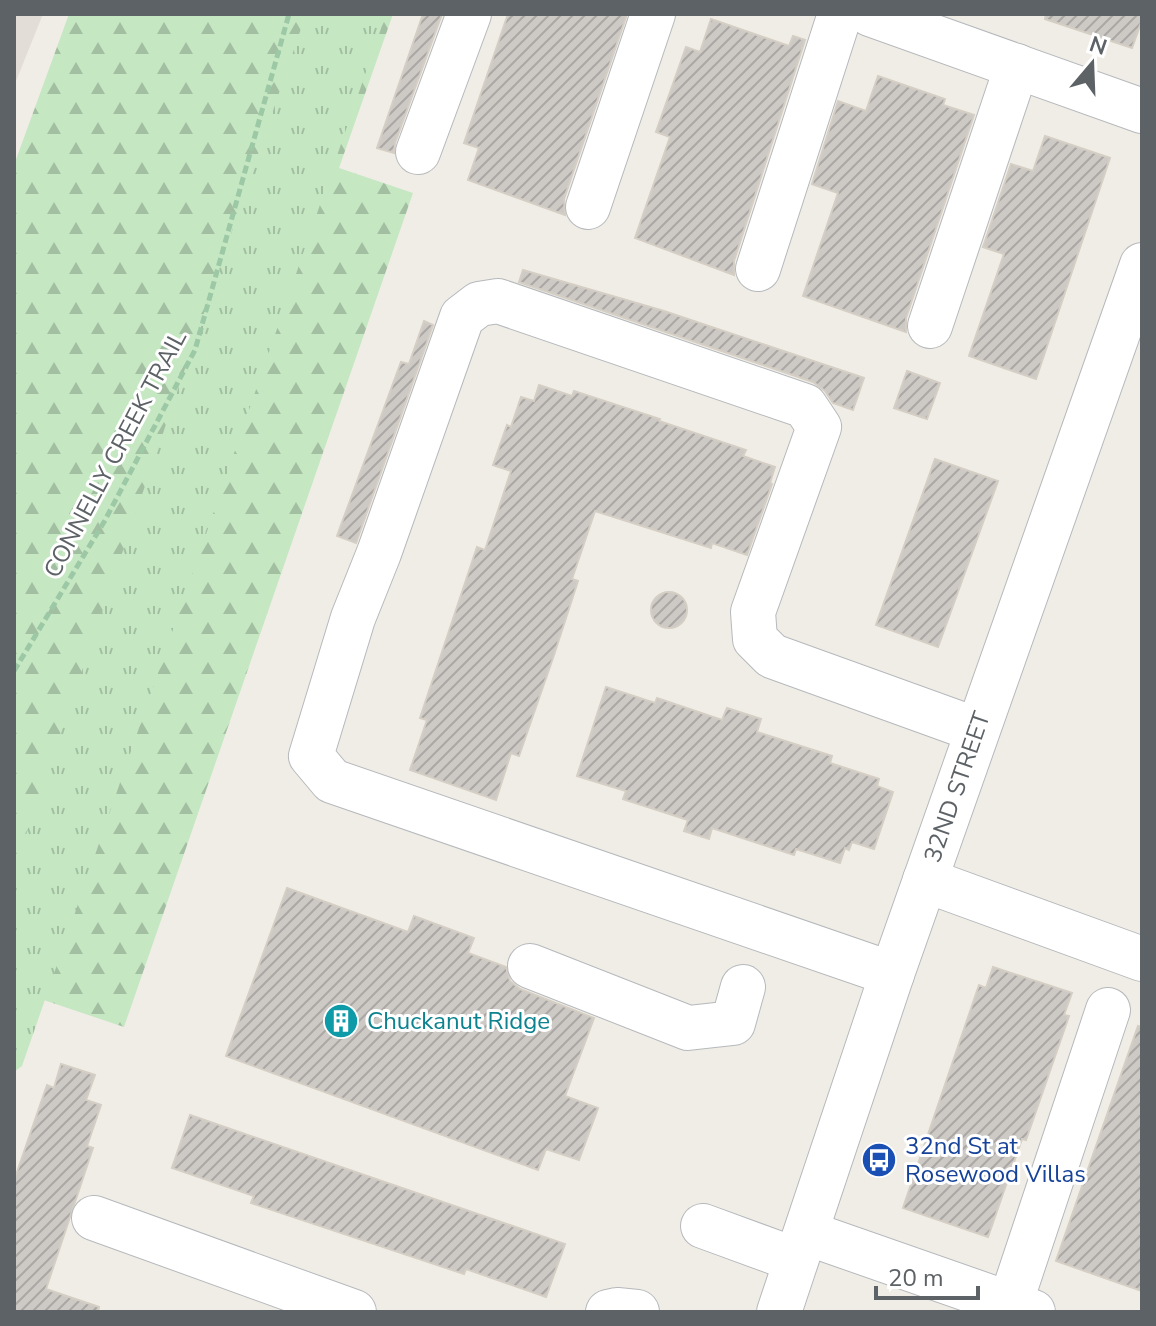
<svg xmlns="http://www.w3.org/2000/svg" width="1156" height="1326" viewBox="0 0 1156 1326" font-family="'Nunito Sans',sans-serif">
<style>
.education{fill:#e2ded7}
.forest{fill:url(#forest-firs)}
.park{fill:url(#park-tufts)}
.building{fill:url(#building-hatch);stroke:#d4cec4;stroke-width:2}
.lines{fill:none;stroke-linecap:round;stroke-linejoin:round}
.minor-casing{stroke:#b6b9bc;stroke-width:46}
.path{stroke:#9cc8a5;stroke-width:5;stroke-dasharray:8 4;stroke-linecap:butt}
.minor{stroke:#fff;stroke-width:44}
.labels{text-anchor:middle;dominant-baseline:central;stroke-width:6;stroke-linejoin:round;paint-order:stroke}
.street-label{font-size:24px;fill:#5d6266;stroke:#fff}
.culture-label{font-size:24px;fill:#0d838f;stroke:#fff;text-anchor:start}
.transit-label{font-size:24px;fill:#164399;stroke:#fff;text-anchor:start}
</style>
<defs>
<pattern id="forest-firs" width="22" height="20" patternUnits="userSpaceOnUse" patternTransform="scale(2)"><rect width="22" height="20" fill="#c5e7c2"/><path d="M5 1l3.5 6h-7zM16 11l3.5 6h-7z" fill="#a3bfa1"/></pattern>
<pattern id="park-tufts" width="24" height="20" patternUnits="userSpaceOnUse" patternTransform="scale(2)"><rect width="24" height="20" fill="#c5e7c2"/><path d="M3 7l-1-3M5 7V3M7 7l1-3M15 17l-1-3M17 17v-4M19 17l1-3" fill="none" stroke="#a3bfa1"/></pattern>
<pattern id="building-hatch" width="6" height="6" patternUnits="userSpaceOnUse" patternTransform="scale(2)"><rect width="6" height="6" fill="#cdc9c5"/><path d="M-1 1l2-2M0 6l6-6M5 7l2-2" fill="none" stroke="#aaa7a4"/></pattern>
</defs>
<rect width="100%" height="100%" fill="#f0ede6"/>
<polygon class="education" points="14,14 43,14 14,86"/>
<polygon class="forest" points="69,14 393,14 339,168 413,193 124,1027 14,990 14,165"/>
<polygon class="park" points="306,14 386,14 22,1066 14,1072 14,870"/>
<g class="building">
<polygon points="423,14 442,14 395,143 394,153 377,148"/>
<polygon points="508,14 627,14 564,199 565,215 468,180 479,148 464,143"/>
<polygon points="1046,14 1142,14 1142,20 1132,48 1045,19"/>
<polygon points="711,19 789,46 793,36 805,40 734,261 734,275 635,238 670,137 656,132 686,47 700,52"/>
<polygon points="878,76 945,99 943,105 974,115 906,318 906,332 803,296 838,193 812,184 838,101 866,111"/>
<polygon points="1045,136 1110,158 1036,379 969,356 1004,254 983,247 1011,164 1033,171"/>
<polygon points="523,270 664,311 864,378 853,410 833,403 825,391 813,382 519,282"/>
<polygon points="424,321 433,325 356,543 337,536 401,362 409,364"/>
<polygon points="907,371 940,383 927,419 894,408"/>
<polygon points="539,385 572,396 574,391 660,419 659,421 746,450 743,456 775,467 770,483 772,484 747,555 712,543 711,548 595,511 572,579 578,581 554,655 519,756 511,753 496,800 410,770 427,720 420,718 477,547 485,550 511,471 493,465 507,425 511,427 521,397 534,401"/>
<polygon points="935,459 998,481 938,647 876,625"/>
<circle cx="669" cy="610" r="18"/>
<polygon points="606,687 655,703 657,698 722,720 727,708 761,719 757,732 832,756 830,763 879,779 877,786 893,792 874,849 852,842 849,850 845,848 840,863 796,849 794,855 712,828 709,839 684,831 688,820 623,799 626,791 577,776"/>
<polygon points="287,888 408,932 414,916 474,938 468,953 506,967 510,981 520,989 594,1018 565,1096 598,1108 579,1160 546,1149 538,1170 226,1056"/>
<polygon points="993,967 1072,993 1064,1015 1069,1016 1026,1140 1022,1139 988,1237 903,1208 979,985 986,988"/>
<polygon points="1138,1026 1142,1027 1142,1291 1056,1261"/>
<polygon points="61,1064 95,1075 86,1100 101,1105 87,1146 93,1148 46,1289 99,1307 98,1312 14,1312 14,1181 47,1085 54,1088"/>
<polygon points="190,1115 565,1244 546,1297 466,1269 464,1274 251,1203 254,1196 172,1168"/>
</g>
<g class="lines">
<g class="minor-casing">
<g id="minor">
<polyline points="870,14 1142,111"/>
<polyline points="418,152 469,14"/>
<polyline points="588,207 653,14"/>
<polyline points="758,269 840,14"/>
<polyline points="930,326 1017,66"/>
<polyline points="925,880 1142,959"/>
<polyline points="530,966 688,1028 733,1023 743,987"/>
<polyline points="892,974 332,781 311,756 353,618 379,553 462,317 479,304 498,301 805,406 819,427 753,612 755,639 772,656 977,730"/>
<polyline points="94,1218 354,1312"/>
<polyline points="703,1226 796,1260"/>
<polyline points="807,1233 1033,1312"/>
<polyline points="1010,1304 1108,1010"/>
<polyline points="608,1312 617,1310 637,1312"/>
<polyline points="779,1312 892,974 1142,265"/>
</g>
</g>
<polyline class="path" points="14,671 104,522 195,350 289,14"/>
<use href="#minor" class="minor"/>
</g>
<defs>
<g id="building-disc" transform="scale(1.8)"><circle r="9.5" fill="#0f9aa8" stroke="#fff"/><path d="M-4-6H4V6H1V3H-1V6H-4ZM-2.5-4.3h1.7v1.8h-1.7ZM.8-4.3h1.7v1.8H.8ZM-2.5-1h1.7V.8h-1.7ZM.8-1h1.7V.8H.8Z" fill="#fff"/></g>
<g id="bus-disc" transform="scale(1.8)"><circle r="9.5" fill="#1a4fb4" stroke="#fff"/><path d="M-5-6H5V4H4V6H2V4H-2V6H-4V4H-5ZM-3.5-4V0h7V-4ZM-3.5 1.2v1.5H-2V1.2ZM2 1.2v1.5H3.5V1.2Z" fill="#fff"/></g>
</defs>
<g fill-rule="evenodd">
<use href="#building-disc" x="341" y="1021"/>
<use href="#bus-disc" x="879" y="1160"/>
</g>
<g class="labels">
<g class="street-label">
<text transform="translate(115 454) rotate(-62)">CONNELLY CREEK TRAIL</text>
<text transform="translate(957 787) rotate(-71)">32ND STREET</text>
</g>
<g class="culture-label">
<text x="367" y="1021">Chuckanut Ridge</text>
</g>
<g class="transit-label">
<text x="905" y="1146">32nd St at<tspan x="905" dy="28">Rosewood Villas</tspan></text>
</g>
</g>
<rect width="1156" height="1326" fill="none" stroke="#5d6266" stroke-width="32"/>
<g transform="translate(1092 64) rotate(19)" stroke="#ffffff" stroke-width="6" paint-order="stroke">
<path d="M0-6L14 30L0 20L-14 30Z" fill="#5d6266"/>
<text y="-12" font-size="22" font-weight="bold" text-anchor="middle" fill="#5d6266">N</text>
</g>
<path d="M876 1286v12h102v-12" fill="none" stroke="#5d6266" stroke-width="4"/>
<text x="888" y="1286" font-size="24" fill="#5d6266" stroke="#ffffff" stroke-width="6" paint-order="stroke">20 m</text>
</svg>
